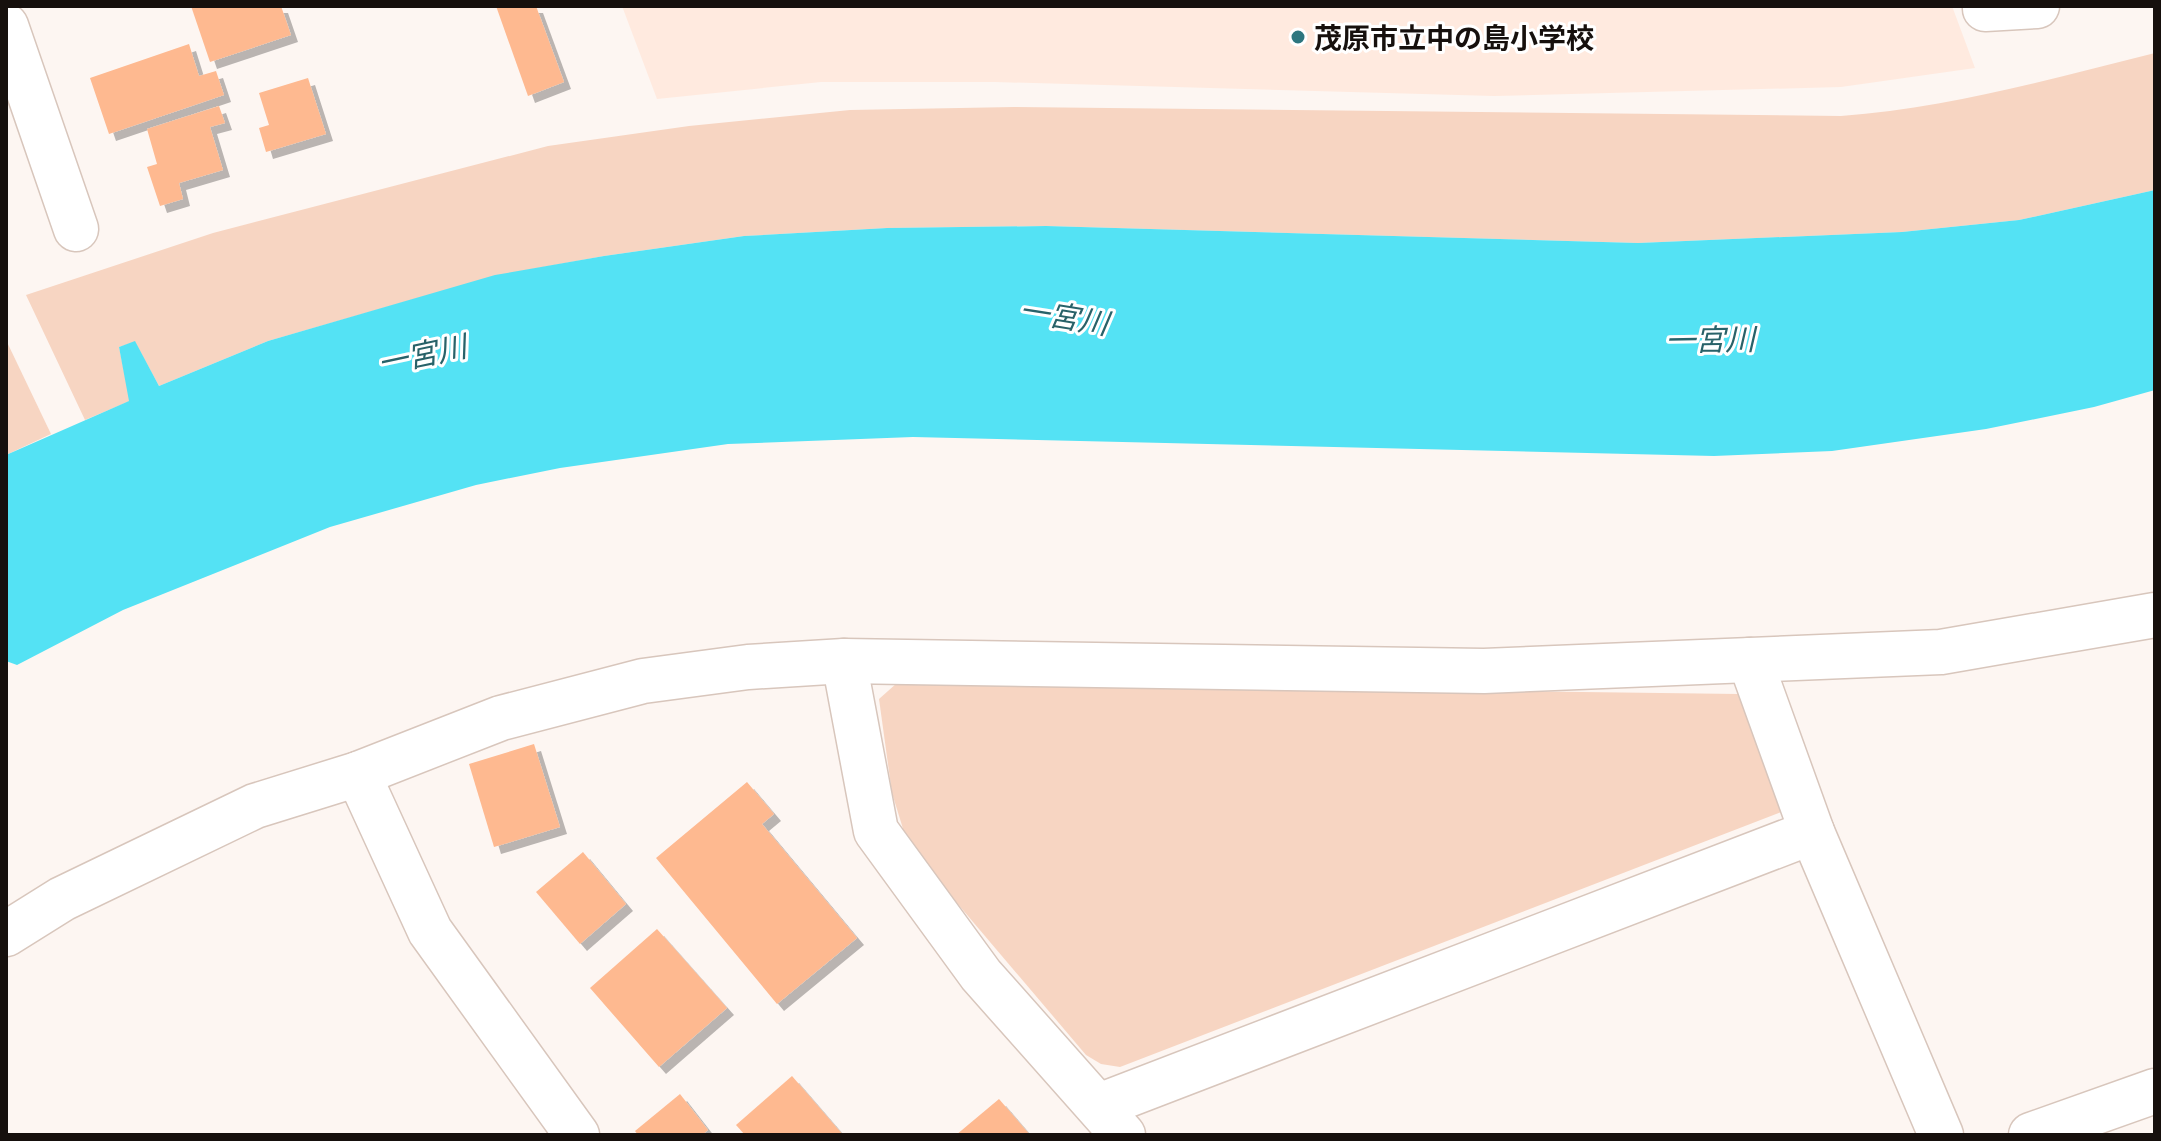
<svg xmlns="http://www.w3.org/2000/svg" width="2161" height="1141" viewBox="0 0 2161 1141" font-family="'Noto Sans','Noto Sans JP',sans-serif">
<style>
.built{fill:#ffeadf}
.green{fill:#f7d5c2}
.water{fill:#54e2f4}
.building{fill:#feb990;filter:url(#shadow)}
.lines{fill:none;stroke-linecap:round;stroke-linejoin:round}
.minor-casing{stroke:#d8c6bc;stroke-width:47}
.tertiary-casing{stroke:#d8c6bc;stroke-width:47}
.minor{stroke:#fff;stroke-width:44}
.tertiary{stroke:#fff;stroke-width:44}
.poi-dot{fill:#2d767f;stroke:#fff;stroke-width:3}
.labels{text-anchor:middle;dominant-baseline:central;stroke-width:6;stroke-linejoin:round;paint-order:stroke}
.poi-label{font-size:28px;font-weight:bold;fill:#16100d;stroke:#fff;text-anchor:start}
.water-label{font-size:30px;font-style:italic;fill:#286269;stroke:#fff}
</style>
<defs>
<filter id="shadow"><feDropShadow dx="7" dy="7" stdDeviation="0" flood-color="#0004"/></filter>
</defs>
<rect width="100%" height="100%" fill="#fdf6f2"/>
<polygon class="built" points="622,6 1952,6 1975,68 1841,87 1494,96 995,82 821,82 657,99"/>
<g class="green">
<path d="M2155 53V190L2019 220 1902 232 1638 243 1046 226 887 228 744 236 604 256 495 276 268 341 159 386 135 342 119 347 130 401 85 420 26 295 213 233 548 146 689 126 850 110 1014 107 1841 116C1948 108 2051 79 2155 53Z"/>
<polygon points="6,340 51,434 6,455"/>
<polygon points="897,683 1739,694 1784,811 1120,1067 1101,1064 1086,1055 940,883 904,832 892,793 879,699"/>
</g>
<polygon class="water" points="2155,190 2155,390 2094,407 1986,429 1832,451 1714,456 913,437 728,444 560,468 476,485 330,527 123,610 17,665 6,661 6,455 129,401 119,347 135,341 159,386 268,341 495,275 604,256 744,236 887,228 1046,226 1638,243 1902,232 2019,220"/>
<g class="building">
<polygon points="191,6 281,6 291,35 210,62"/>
<polygon points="496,6 536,6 564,82 528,96"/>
<polygon points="189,44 199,76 216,71 224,95 109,134 90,78"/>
<polygon points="308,78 326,134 266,152 259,128 269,125 259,93"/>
<polygon points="219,106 225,123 210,127 223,170 179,183 183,199 160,206 147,167 157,164 147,129"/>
<polygon points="534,744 560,827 494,847 469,764"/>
<polygon points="747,782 774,814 762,824 857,938 777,1004 656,858"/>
<polygon points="583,852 626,904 580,944 536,892"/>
<polygon points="657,929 727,1008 659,1067 590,988"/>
<polygon points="792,1076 843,1135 745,1135 736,1125"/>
<polygon points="680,1094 708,1130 702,1135 638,1135 635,1131"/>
<polygon points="999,1099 1030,1135 956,1135"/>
</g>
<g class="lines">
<g class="minor-casing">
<g id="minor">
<polyline points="1985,6 1985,9 2037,6"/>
<polyline points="1750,660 1812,832 1941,1135"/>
<polyline points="844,661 876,831 981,975 1123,1135"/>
<polyline points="6,934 62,899 255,806 358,774 501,718 643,681 748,667 844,661 1484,671 1941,652 2155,615"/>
<polyline points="1099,1106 1812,832"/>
<polyline points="2031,1135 2155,1091"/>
</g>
</g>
<g class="tertiary-casing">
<g id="tertiary">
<polyline points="6,26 76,229"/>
<polyline points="358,774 430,931 577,1135"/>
</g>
</g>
<use href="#minor" class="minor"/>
<use href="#tertiary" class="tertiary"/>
</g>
<circle class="poi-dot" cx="1298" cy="37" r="8"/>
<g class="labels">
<g class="poi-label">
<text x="1314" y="37">茂原市立中の島小学校</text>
</g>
<g class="water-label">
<text transform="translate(1064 316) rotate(9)">一宮川</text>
<text transform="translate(1710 339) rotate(-1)">一宮川</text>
<text transform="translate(422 354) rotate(-12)">一宮川</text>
</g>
</g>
<rect width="2161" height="1141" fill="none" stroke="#16100d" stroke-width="16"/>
</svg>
